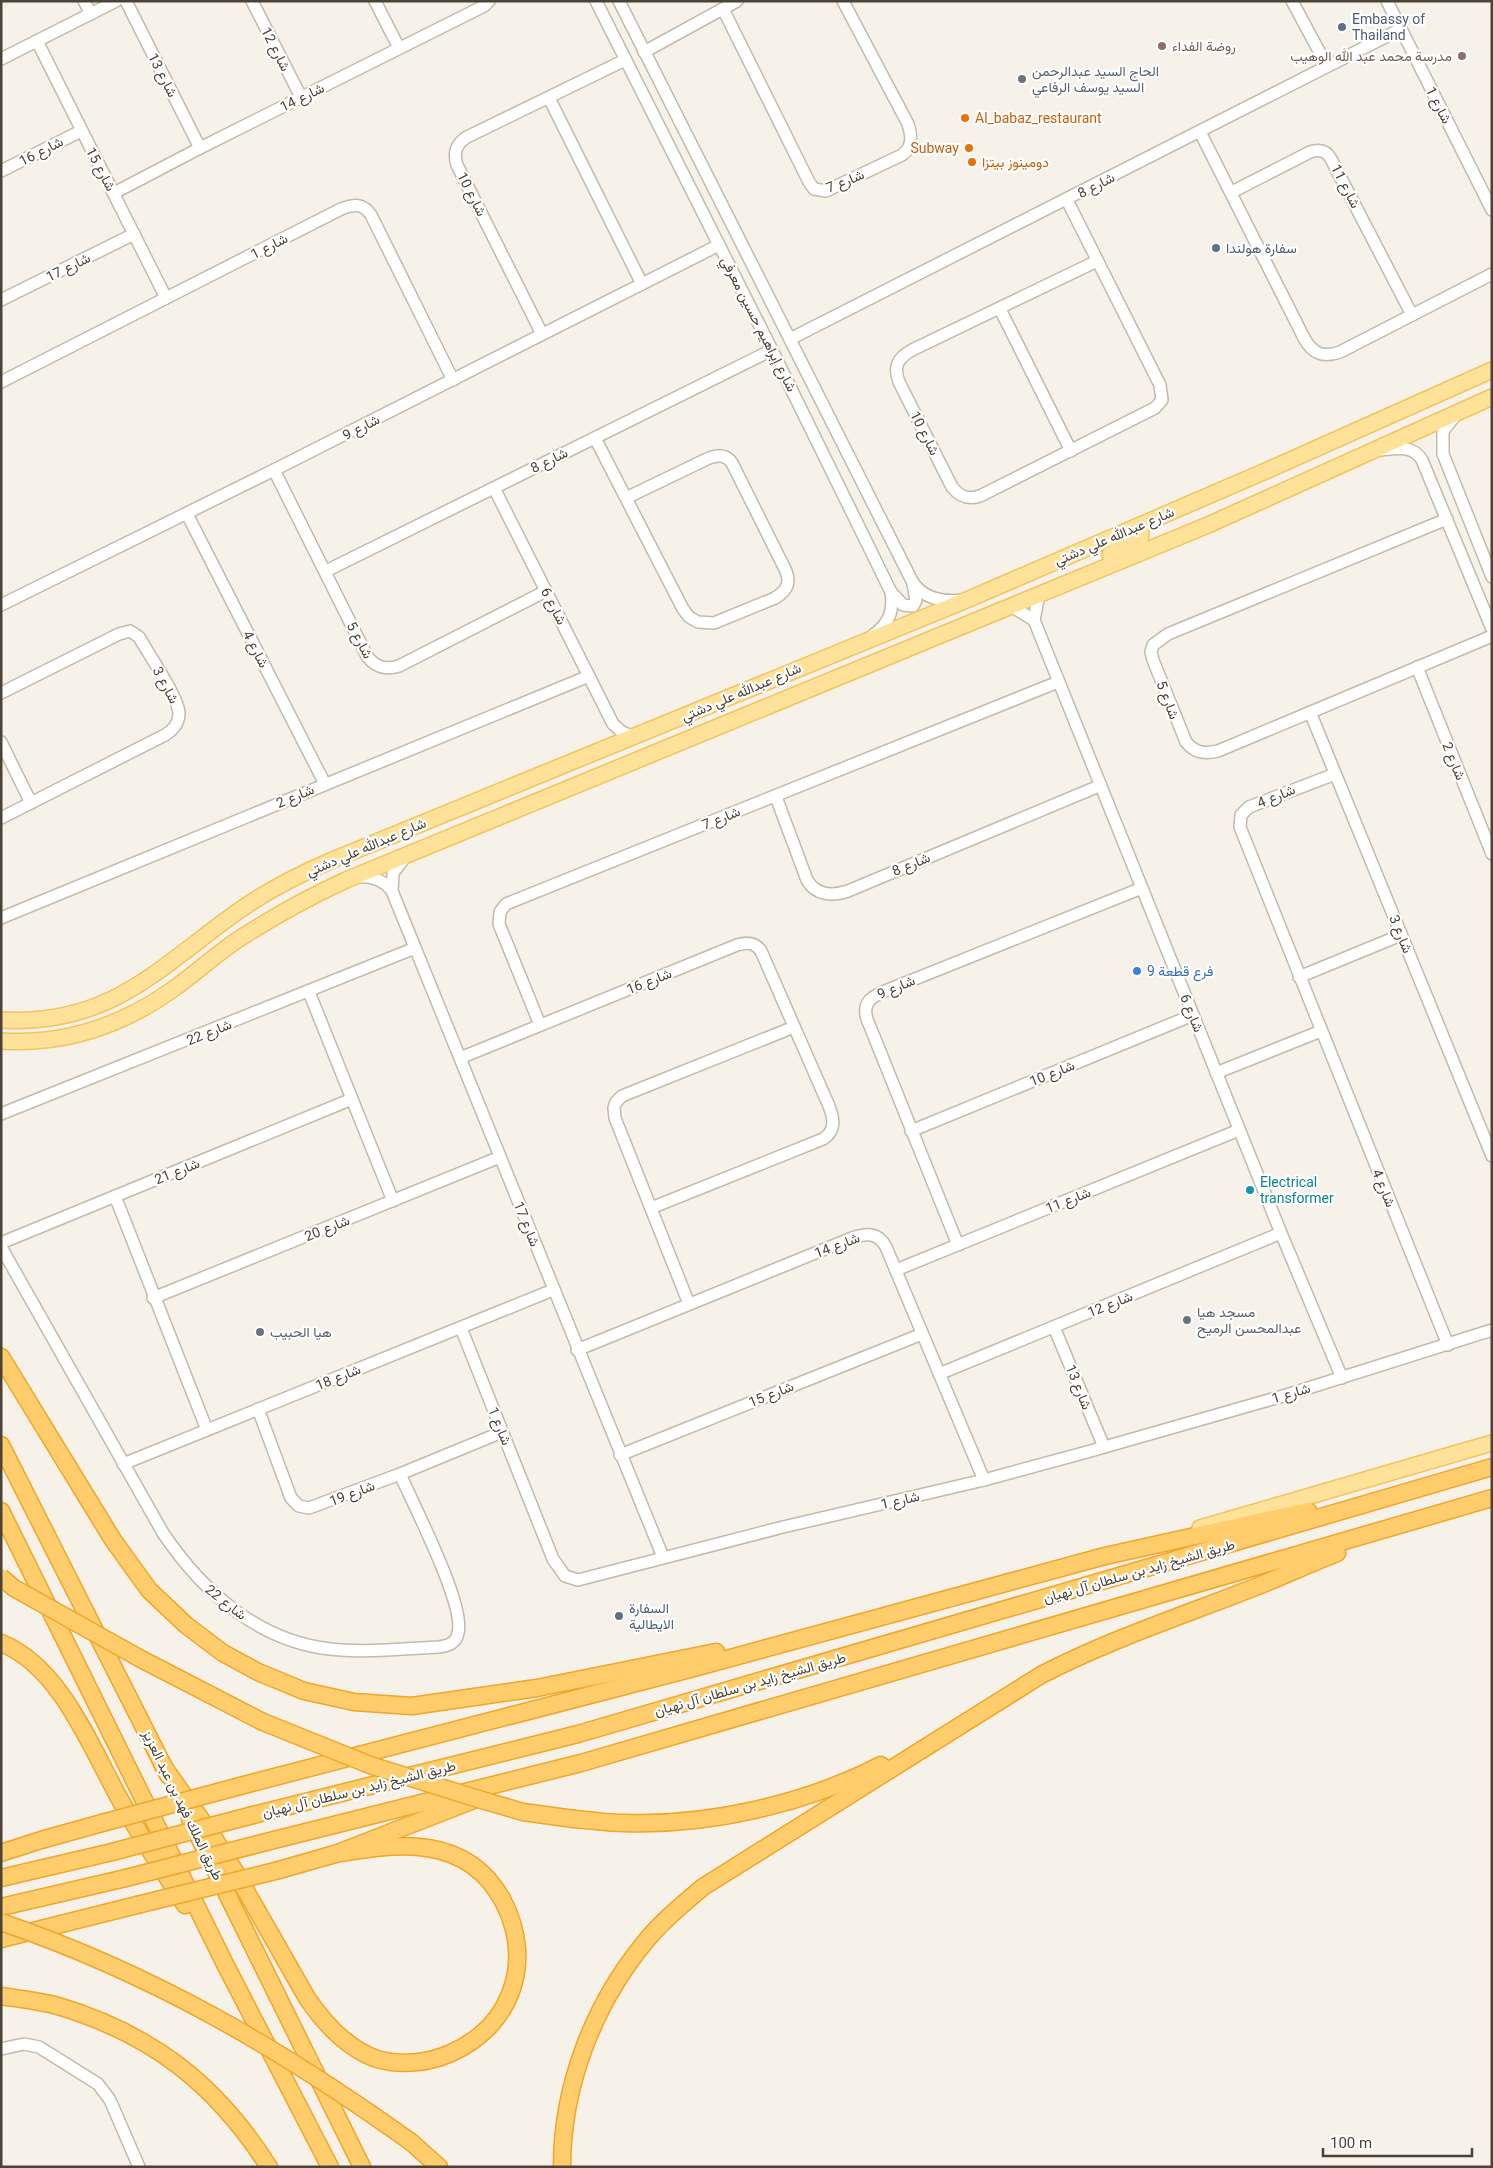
<svg xmlns="http://www.w3.org/2000/svg" width="1493" height="2168" viewBox="0 0 1493 2168" font-family="Roboto,Vazirmatn,sans-serif">
<style>
.lines{fill:none;stroke-linecap:round;stroke-linejoin:round}
.minor-casing{stroke:#c3baaa;stroke-width:14}
.major-casing{stroke:#f1c45c;stroke-width:18}
.highway-casing{stroke:#efa62a;stroke-width:19}
.minor{stroke:#fff;stroke-width:11}
.major{stroke:#ffe299;stroke-width:15}
.highway{stroke:#ffcd6b;stroke-width:16}
.highway-bridge-casing{stroke:#efa62a;stroke-width:19;stroke-linecap:butt}
.highway-bridge{stroke:#ffcd6b;stroke-width:16}
.service-dot{fill:#5c6f8a;stroke:#fff;stroke-width:2}
.education-dot{fill:#8d6e63;stroke:#fff;stroke-width:2}
.worship-dot{fill:#6b7280;stroke:#fff;stroke-width:2}
.food-dot{fill:#e8710a;stroke:#fff;stroke-width:2}
.shop-dot{fill:#3f7fe0;stroke:#fff;stroke-width:2}
.culture-dot{fill:#0f9aa8;stroke:#fff;stroke-width:2}
.labels{text-anchor:middle;dominant-baseline:central;stroke-width:4.5;stroke-linejoin:round;paint-order:stroke}
.service-label{font-size:14px;fill:#4e5e75;stroke:#fff;text-anchor:start}
.education-label{font-size:14px;fill:#785e54;stroke:#fff;text-anchor:start}
.street-label{font-size:14px;fill:#4b4336;stroke:#fff}
.worship-label{font-size:14px;fill:#5b616d;stroke:#fff;text-anchor:start}
.food-label{font-size:14px;fill:#c56008;stroke:#fff;text-anchor:start}
.shop-label{font-size:14px;fill:#366cbe;stroke:#fff;text-anchor:start}
.culture-label{font-size:14px;fill:#0d838f;stroke:#fff;text-anchor:start}
</style>
<rect width="100%" height="100%" fill="#f6f2e9"/>
<g class="lines">
<g class="minor-casing">
<g id="minor">
<polyline points="84,1 91,14"/>
<polyline points="126,1 200,148"/>
<polyline points="252,1 301,97"/>
<polyline points="375,1 399,48"/>
<path d="M596 1 772 350 891 592C894 611 889 624 873 635"/>
<path d="M619 1 912 581C923 599 943 602 962 600"/>
<polyline points="1292,1 1327,66"/>
<polyline points="1387,1 1492,210"/>
<path d="M723 9 809 182 814 189 826 191 902 155C913 147 912 136 908 124L843 1"/>
<polyline points="37,41 166,298"/>
<polyline points="644,52 737,1"/>
<polyline points="1,59 116,1"/>
<polyline points="549,98 642,284"/>
<path d="M1200 132 1304 338C1313 354 1323 358 1340 352L1492 274"/>
<polyline points="1,171 81,131"/>
<path d="M1232 192 1310 152C1319 149 1326 150 1331 159L1412 315"/>
<polyline points="114,193 200,148 484,6 489,1"/>
<path d="M1067 200 1160 385 1162 400 1155 408 980 496C968 500 960 497 952 487L899 382C893 366 898 358 912 350L1097 261"/>
<polyline points="1,300 134,234"/>
<polyline points="1000,309 1071,451"/>
<path d="M542 334 457 165C453 152 456 144 467 137L625 60"/>
<polyline points="790,339 1401,29"/>
<path d="M1 382 341 209C354 204 363 203 371 215L453 380"/>
<polyline points="1455,416 1443,431 1443,454 1492,577"/>
<path d="M595 438 683 609 689 617 698 622 714 623 775 598C788 590 791 582 785 569L732 463C726 454 717 455 709 458L626 498"/>
<path d="M1381 450C1397 448 1413 445 1422 460L1492 629"/>
<path d="M274 470 367 656C376 668 386 670 399 666L546 591"/>
<polyline points="494,488 613,724 622,732 634,737"/>
<polyline points="187,514 325,784"/>
<path d="M1447 519 1168 634 1153 645 1151 652 1153 660 1186 742C1195 753 1204 754 1218 751L1492 636"/>
<polyline points="326,571 772,350"/>
<polyline points="891,592 903,605 913,606 916,600 913,584"/>
<polyline points="1039,595 1034,620 1281,1233 1342,1378"/>
<polyline points="1,605 274,470 719,245"/>
<polyline points="1011,606 1034,620"/>
<polyline points="1417,667 1492,854"/>
<path d="M1 693 119 634 130 631 139 637C148 653 178 697 179 713 179 724 173 730 165 735L1 818"/>
<polyline points="1310,712 1492,1156"/>
<polyline points="1,742 31,803"/>
<polyline points="1335,774 1249,807 1241,815 1240,827 1448,1345"/>
<path d="M776 797 807 880C816 896 833 896 848 891L1099 786"/>
<path d="M358 877C373 876 383 880 392 891L663 1557"/>
<polyline points="392,891 393,873 405,857"/>
<polyline points="1,918 589,676"/>
<polyline points="1299,977 1401,935"/>
<polyline points="309,992 393,1201"/>
<polyline points="540,1025 499,924 500,912 506,904 1058,682"/>
<path d="M460 1058 737 945C747 942 755 942 761 951L829 1106C834 1119 836 1131 823 1139L651 1208"/>
<polyline points="1216,1073 1321,1031"/>
<polyline points="1,1114 415,948"/>
<polyline points="911,1131 1193,1015"/>
<polyline points="115,1196 207,1430"/>
<polyline points="1,1243 352,1099"/>
<path d="M958 1245 867 1019C862 1003 871 997 885 991L1142 888"/>
<path d="M1 1247 163 1533C202 1591 258 1641 330 1649 365 1653 402 1649 438 1647 447 1646 456 1644 458 1633 466 1606 413 1504 400 1474"/>
<polyline points="896,1270 1239,1130"/>
<polyline points="153,1298 500,1157"/>
<polyline points="689,1304 615,1118 614,1108 616,1102 622,1096 794,1027"/>
<polyline points="1054,1327 1104,1447"/>
<polyline points="461,1328 553,1559 565,1576 578,1580 783,1527 984,1480 1087,1452 1283,1396 1492,1330"/>
<path d="M577 1350 852 1238C866 1233 878 1232 886 1247L984 1480"/>
<polyline points="939,1374 1281,1233"/>
<polyline points="258,1409 291,1498 299,1506 309,1508 400,1474 502,1432"/>
<polyline points="620,1455 922,1334"/>
<polyline points="123,1464 553,1290"/>
<polyline points="1,2049 24,2044 39,2047 98,2084 110,2100 139,2167"/>
</g>
</g>
<g class="major-casing">
<g id="major">
<polyline points="1110,555 1140,540 1141,533 1139,526"/>
<path d="M1 1020C109 1026 156 970 237 912 265 892 298 875 330 861L969 599 1268 470 1492 370"/>
<path d="M1 1041C64 1045 121 1026 172 990 193 975 212 958 233 943 269 919 307 898 346 880L1208 525 1492 397"/>
<polyline points="1200,1528 1492,1443"/>
</g>
</g>
<g class="highway-casing">
<g id="highway">
<polyline points="1,1357 113,1540 149,1590 186,1625 223,1653 258,1672 304,1691 354,1702 412,1706 537,1688 716,1652"/>
<polyline points="1,1445 168,1775"/>
<polyline points="1,1511 225,1964 330,2167"/>
<path d="M1 1643C62 1667 92 1751 123 1805 142 1839 164 1872 185 1905"/>
<path d="M163 1766 212 1835 234 1870 307 1998C324 2023 348 2049 377 2059 401 2066 429 2063 451 2053 513 2025 534 1961 503 1901 467 1834 398 1843 335 1854"/>
<polyline points="240,1786 690,1669 1105,1556 1308,1511"/>
<polyline points="253,1815 578,1734 1492,1467"/>
<polyline points="190,1819 362,2167"/>
<path d="M574 1819C591 1820 607 1823 624 1823 709 1826 805 1804 881 1765"/>
<polyline points="266,1842 581,1763 1492,1498"/>
<polyline points="1,1853 41,1840 102,1823"/>
<polyline points="279,1870 335,1854 484,1796"/>
<polyline points="1,1878 112,1852"/>
<polyline points="1,1907 126,1878"/>
<polyline points="1,1939 137,1905"/>
<path d="M1 1996C20 1999 40 2001 58 2006 152 2034 216 2084 269 2167"/>
<polyline points="411,2142 439,2167"/>
<path d="M562 2167C562 2085 594 2004 645 1942 662 1921 683 1904 703 1887L1041 1675C1109 1640 1181 1616 1253 1588 1281 1577 1309 1564 1337 1553"/>
</g>
</g>
<use href="#minor" class="minor"/>
<use href="#major" class="major"/>
<use href="#highway" class="highway"/>
<g class="highway-bridge-casing">
<g id="highway-bridge">
<polyline points="1,1577 14,1588 141,1659 263,1722 370,1765 475,1798 523,1812 574,1819"/>
<polyline points="102,1823 240,1786"/>
<polyline points="112,1852 253,1815"/>
<polyline points="126,1878 266,1842"/>
<polyline points="137,1905 279,1870"/>
<path d="M1 1922C153 1974 281 2049 411 2142"/>
</g>
</g>
<use href="#highway-bridge" class="highway-bridge"/>
</g>
<g class="service-dot">
<circle cx="1342" cy="27" r="5"/>
<circle cx="1216" cy="248" r="5"/>
<circle cx="619" cy="1616" r="5"/>
</g>
<g class="education-dot">
<circle cx="1162" cy="46" r="5"/>
<circle cx="1462" cy="56" r="5"/>
</g>
<g class="worship-dot">
<circle cx="1022" cy="79" r="5"/>
<circle cx="1187" cy="1320" r="5"/>
<circle cx="260" cy="1332" r="5"/>
</g>
<g class="food-dot">
<circle cx="965" cy="118" r="5"/>
<circle cx="969" cy="148" r="5"/>
<circle cx="972" cy="162" r="5"/>
</g>
<circle class="shop-dot" cx="1137" cy="971" r="5"/>
<circle class="culture-dot" cx="1250" cy="1190" r="5"/>
<g class="labels">
<g class="service-label">
<text x="1352" y="19">Embassy of<tspan x="1352" dy="16">Thailand</tspan></text>
<text x="1226" y="248">سفارة هولندا</text>
<text x="629" y="1608">السفارة<tspan x="629" dy="16">الايطالية</tspan></text>
</g>
<g class="education-label">
<text x="1172" y="46">روضة الفداء</text>
<text x="1452" y="56" text-anchor="end">مدرسة محمد عبد الله الوهيب</text>
</g>
<g class="street-label">
<text transform="translate(276 49) rotate(63)">شارع 12</text>
<text transform="translate(163 75) rotate(63)">شارع 13</text>
<text transform="translate(302 97) rotate(-26)">شارع 14</text>
<text transform="translate(1439 105) rotate(63)">شارع 1</text>
<text transform="translate(41 151) rotate(-27)">شارع 16</text>
<text transform="translate(101 169) rotate(62)">شارع 15</text>
<text transform="translate(845 181) rotate(-22)">شارع 7</text>
<text transform="translate(1096 185) rotate(-27)">شارع 8</text>
<text transform="translate(1346 186) rotate(63)">شارع 11</text>
<text transform="translate(472 194) rotate(63)">شارع 10</text>
<text transform="translate(269 246) rotate(-27)">شارع 1</text>
<text transform="translate(68 267) rotate(-26)">شارع 17</text>
<text transform="translate(759 324) rotate(63)">شارع إبراهيم حسين معرفي</text>
<text transform="translate(361 427) rotate(-27)">شارع 9</text>
<text transform="translate(925 433) rotate(63)">شارع 10</text>
<text transform="translate(549 460) rotate(-26)">شارع 8</text>
<text transform="translate(1114 536) rotate(-23)">شارع عبدالله علي دشتي</text>
<text transform="translate(554 606) rotate(63)">شارع 6</text>
<text transform="translate(360 640) rotate(62)">شارع 5</text>
<text transform="translate(256 649) rotate(63)">شارع 4</text>
<text transform="translate(166 685) rotate(62)">شارع 3</text>
<text transform="translate(741 692) rotate(-23)">شارع عبدالله علي دشتي</text>
<text transform="translate(1168 700) rotate(69)">شارع 5</text>
<text transform="translate(1454 761) rotate(68)">شارع 2</text>
<text transform="translate(295 796) rotate(-23)">شارع 2</text>
<text transform="translate(1276 796) rotate(-22)">شارع 4</text>
<text transform="translate(721 818) rotate(-22)">شارع 7</text>
<text transform="translate(366 847) rotate(-23)">شارع عبدالله علي دشتي</text>
<text transform="translate(911 864) rotate(-22)">شارع 8</text>
<text transform="translate(1401 934) rotate(68)">شارع 3</text>
<text transform="translate(649 981) rotate(-22)">شارع 16</text>
<text transform="translate(896 987) rotate(-23)">شارع 9</text>
<text transform="translate(1192 1013) rotate(68)">شارع 6</text>
<text transform="translate(209 1032) rotate(-22)">شارع 22</text>
<text transform="translate(1052 1073) rotate(-22)">شارع 10</text>
<text transform="translate(177 1171) rotate(-22)">شارع 21</text>
<text transform="translate(1384 1188) rotate(68)">شارع 4</text>
<text transform="translate(1068 1200) rotate(-22)">شارع 11</text>
<text transform="translate(527 1224) rotate(68)">شارع 17</text>
<text transform="translate(327 1228) rotate(-22)">شارع 20</text>
<text transform="translate(837 1245) rotate(-21)">شارع 14</text>
<text transform="translate(1110 1304) rotate(-22)">شارع 12</text>
<text transform="translate(338 1377) rotate(-22)">شارع 18</text>
<text transform="translate(1079 1387) rotate(68)">شارع 13</text>
<text transform="translate(1291 1393) rotate(-17)">شارع 1</text>
<text transform="translate(771 1394) rotate(-22)">شارع 15</text>
<text transform="translate(500 1426) rotate(68)">شارع 1</text>
<text transform="translate(352 1493) rotate(-21)">شارع 19</text>
<text transform="translate(900 1500) rotate(-13)">شارع 1</text>
<text transform="translate(1139 1571) rotate(-16)">طريق الشيخ زايد بن سلطان آل نهيان</text>
<text transform="translate(226 1602) rotate(38)">شارع 22</text>
<text transform="translate(750 1684) rotate(-16)">طريق الشيخ زايد بن سلطان آل نهيان</text>
<text transform="translate(359 1789) rotate(-14)">طريق الشيخ زايد بن سلطان آل نهيان</text>
<text transform="translate(183 1805) rotate(64)">طريق الملك فهد بن عبد العزيز</text>
</g>
<g class="worship-label">
<text x="1032" y="71">الحاج السيد عبدالرحمن<tspan x="1032" dy="16">السيد يوسف الرفاعي</tspan></text>
<text x="1197" y="1312">مسجد هيا<tspan x="1197" dy="16">عبدالمحسن الرميح</tspan></text>
<text x="270" y="1332">هيا الحبيب</text>
</g>
<g class="food-label">
<text x="975" y="118">Al_babaz_restaurant</text>
<text x="959" y="148" text-anchor="end">Subway</text>
<text x="982" y="162">دومينوز بيتزا</text>
</g>
<g class="shop-label">
<text x="1147" y="971">فرع قطعة 9</text>
</g>
<g class="culture-label">
<text x="1260" y="1182">Electrical<tspan x="1260" dy="16">transformer</tspan></text>
</g>
</g>
<rect width="1493" height="2168" fill="none" stroke="#4b4336" stroke-width="5"/>
<path d="M1323 2148v8h149v-8" fill="none" stroke="#4b4336" stroke-width="2.5"/>
<text x="1330" y="2148" font-size="15" fill="#4b4336" stroke="#ffffff" stroke-width="4" paint-order="stroke">100 m</text>
</svg>
